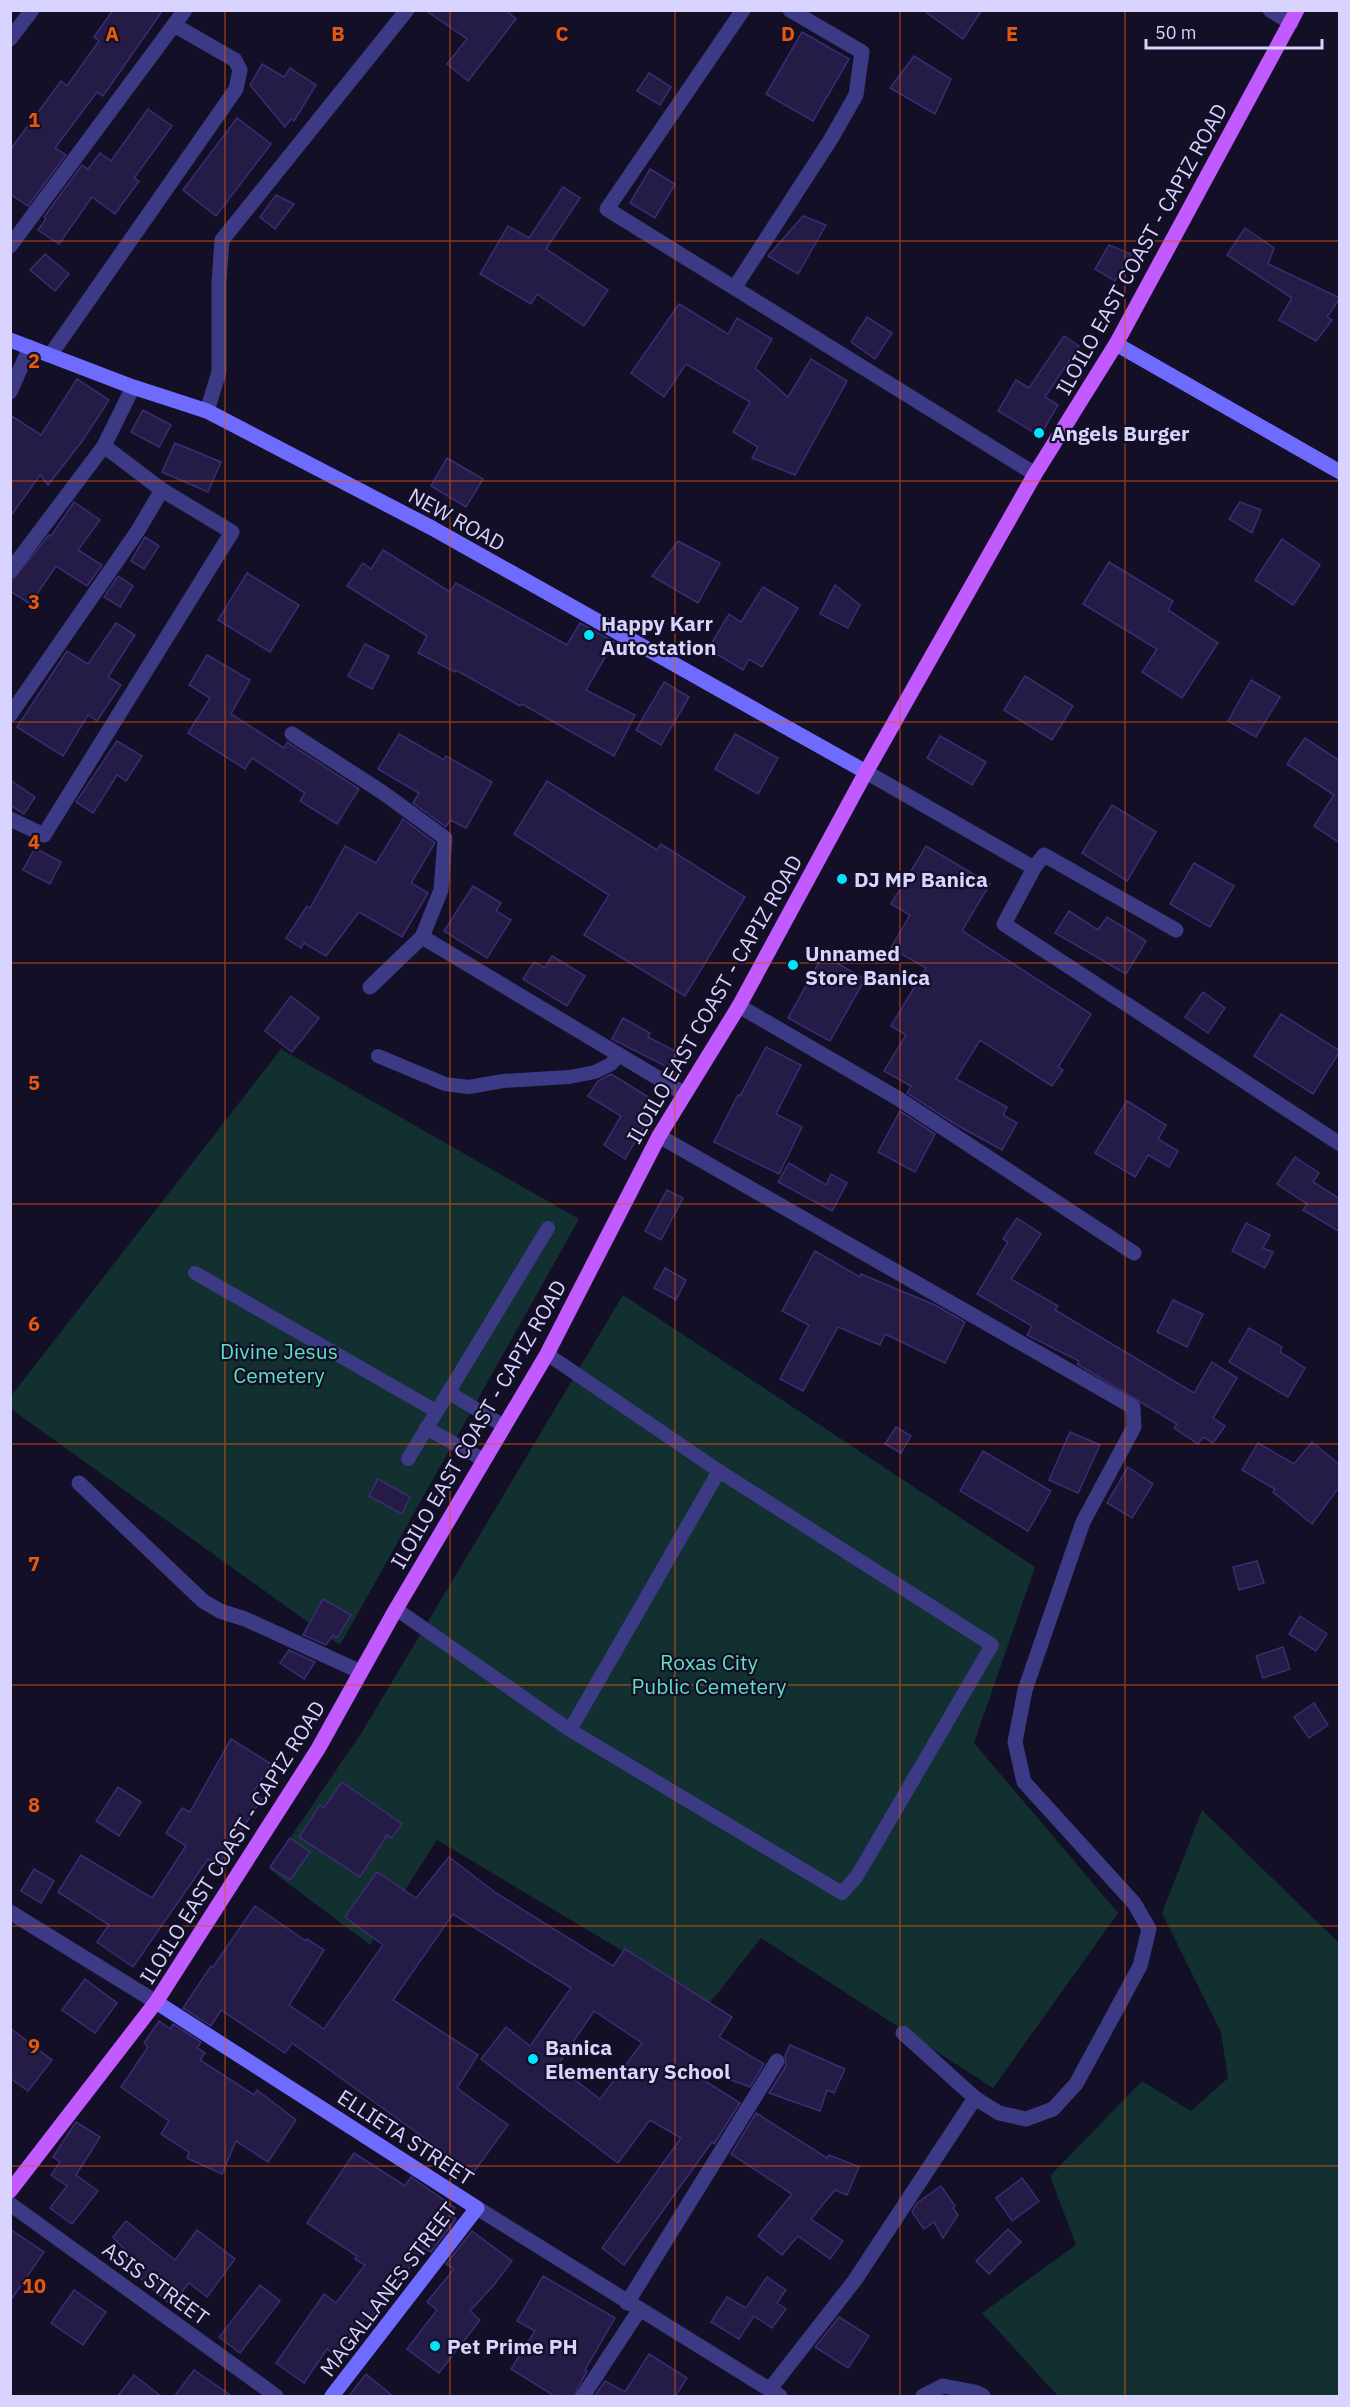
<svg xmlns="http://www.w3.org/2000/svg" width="1350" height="2407" viewBox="0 0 1350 2407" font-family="'IBM Plex Sans',sans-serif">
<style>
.green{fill:#12302f}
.building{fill:#241b47;stroke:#3b2d73;stroke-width:1.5;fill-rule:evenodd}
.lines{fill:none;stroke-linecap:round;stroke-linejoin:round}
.lane{stroke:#3d3a85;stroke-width:14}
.street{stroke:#3d3a85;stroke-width:15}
.secondary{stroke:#6f6bff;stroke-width:15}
.primary{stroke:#c25bff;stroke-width:15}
.grid{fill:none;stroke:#e8590c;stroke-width:1.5;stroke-opacity:0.55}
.poi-dot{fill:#00e5ff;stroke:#130f26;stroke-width:2}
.labels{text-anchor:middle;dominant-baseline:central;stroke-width:4.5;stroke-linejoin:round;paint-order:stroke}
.street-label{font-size:21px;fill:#d9d4ff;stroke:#130f26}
.poi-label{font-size:21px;font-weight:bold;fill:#d9d4ff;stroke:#130f26;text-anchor:start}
.park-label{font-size:21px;fill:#5fe0c0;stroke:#130f26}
.grid-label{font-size:20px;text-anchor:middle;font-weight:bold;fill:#e8590c;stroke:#130f26;stroke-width:4.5;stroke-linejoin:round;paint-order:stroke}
</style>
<rect width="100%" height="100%" fill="#130f26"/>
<g class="green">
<polygon points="281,1049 579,1219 340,1645 11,1409 11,1396"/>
<polygon points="623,1295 1035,1567 974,1743 1118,1913 993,2088 761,1938 710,2003 437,1840 370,1945 269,1869 362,1732"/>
<polygon points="1202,1810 1339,1943 1339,2396 1058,2396 982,2313 1076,2245 1050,2176 1142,2081 1191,2111 1228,2078 1221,2032 1162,1913"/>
</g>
<g class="building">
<polygon points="113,10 163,10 103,96 97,92 55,148 66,155 28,206 10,194 10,150 61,81 67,86 99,41 94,37"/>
<polygon points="425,10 506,10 516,19 468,81 447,64 467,39"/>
<polygon points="923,10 982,10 963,39"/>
<polygon points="802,32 849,59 813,121 766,94"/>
<polygon points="914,56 951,79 935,114 890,88"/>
<polygon points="262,64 284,77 290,68 316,85 294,121 291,119 285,127 250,85"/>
<polygon points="649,73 671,87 660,105 637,91"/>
<polygon points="148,109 172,126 134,178 139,181 115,214 92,197 59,244 38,230 46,219 44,217 82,165 88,169 100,153 111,161"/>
<polygon points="237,118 271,144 216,216 183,190"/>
<polygon points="650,169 675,184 655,218 630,203"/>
<polygon points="563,187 580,198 546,249 608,290 584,326 537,294 531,304 480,274 508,226 529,238"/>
<polygon points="276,195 294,204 275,229 260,217"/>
<polygon points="803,216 826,225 798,274 768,256"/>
<polygon points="1245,228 1274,248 1268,264 1340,298 1327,317 1332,320 1316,341 1279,320 1292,298 1227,255"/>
<polygon points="1109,245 1131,254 1115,281 1095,269"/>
<polygon points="45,254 69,274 55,291 30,270"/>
<polygon points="679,304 728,334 737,318 772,339 755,368 788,397 811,359 847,381 795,475 752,458 758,447 733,432 750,402 686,364 664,397 631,373"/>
<polygon points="867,317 892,333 875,359 851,342"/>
<polygon points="1064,336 1079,346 1045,397 1058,405 1040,436 998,411 1016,380 1029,388"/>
<polygon points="77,379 109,400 83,440 48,485 40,475 10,517 10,415 41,435"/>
<polygon points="143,410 171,425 159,447 131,432"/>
<polygon points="175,443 221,462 208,492 162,472"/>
<polygon points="447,458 483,479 466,507 431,486"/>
<polygon points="74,502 100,520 78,550 102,565 87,586 56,566 30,604 10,591 10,583 49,535 51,536"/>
<polygon points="1240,502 1261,510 1252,533 1229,519"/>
<polygon points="145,537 159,546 144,569 131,561"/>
<polygon points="1282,539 1320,565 1293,605 1255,580"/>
<polygon points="678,541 720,563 698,603 652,576"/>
<polygon points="383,550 450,592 456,583 567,645 580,623 614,642 586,690 635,715 614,756 522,704 520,706 456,670 455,672 418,653 427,636 347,586 363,563 371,569"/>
<polygon points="1109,562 1173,601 1168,610 1218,643 1182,698 1142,672 1157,649 1083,604"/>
<polygon points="247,573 299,605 270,652 218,620"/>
<polygon points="118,576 133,586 120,607 104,597"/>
<polygon points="835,585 860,605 848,628 820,614"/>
<polygon points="763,587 798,608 762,667 749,659 743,670 708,649 729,614 741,622"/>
<polygon points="116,623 135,635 108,677 121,685 97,721 88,715 63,756 17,727 67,651 88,664"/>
<polygon points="365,644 389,656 372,689 348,676"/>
<polygon points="207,655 250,680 231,714 284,748 287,742 359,789 337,824 300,801 305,793 252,758 245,769 188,733 210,698 189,685"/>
<polygon points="1025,676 1073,706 1052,740 1004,710"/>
<polygon points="1251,680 1280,697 1256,737 1228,721"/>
<polygon points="664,682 689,697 661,745 636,730"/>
<polygon points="399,734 444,760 446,756 492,782 466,828 450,820 446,827 413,803 419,793 378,769"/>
<polygon points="735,734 778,758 758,794 715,769"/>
<polygon points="940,736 986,762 972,785 927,758"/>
<polygon points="1305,738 1340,761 1340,843 1314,826 1334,795 1287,764"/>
<polygon points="117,741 142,756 126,781 117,775 93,813 76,802"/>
<polygon points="10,780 35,797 24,814 10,805"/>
<polygon points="547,781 657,850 661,844 745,897 685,996 584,935 609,895 514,834"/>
<polygon points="1112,805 1156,832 1127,881 1082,853"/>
<polygon points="403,819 435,843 411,883 428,893 402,937 359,912 326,956 304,943 301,948 286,938 307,906 310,908 345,846 376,863"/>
<polygon points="926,846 990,884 963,929 964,932 1091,1014 1058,1067 1063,1070 1052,1086 980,1040 956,1079 1007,1107 1003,1115 1017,1123 1002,1150 955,1124 907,1093 911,1086 884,1071 906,1035 891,1026 926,968 891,948 910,915 891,904"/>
<polygon points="35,848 61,862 50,884 23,870"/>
<polygon points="1194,863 1234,886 1210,927 1170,904"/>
<polygon points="473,886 501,903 496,911 511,920 487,958 444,931"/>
<polygon points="1069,911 1098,930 1107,917 1146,941 1126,974 1055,933"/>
<polygon points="823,955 865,979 830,1041 788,1018"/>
<polygon points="552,956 585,976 567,1006 523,979 534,962 545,968"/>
<polygon points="1203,992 1225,1008 1208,1033 1185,1017"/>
<polygon points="291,996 319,1018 292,1052 265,1031"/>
<polygon points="1281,1014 1340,1051 1313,1094 1254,1056"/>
<polygon points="623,1018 650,1033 648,1037 677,1052 669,1068 612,1039"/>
<polygon points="766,1047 801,1065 776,1114 802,1127 779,1174 714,1142 738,1095 740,1096"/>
<polygon points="611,1074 658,1103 625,1159 604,1145 621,1116 588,1096 598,1081"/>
<polygon points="1127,1101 1166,1125 1158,1139 1178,1151 1169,1167 1148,1155 1135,1177 1095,1153"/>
<polygon points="900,1111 935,1134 915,1172 878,1152"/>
<polygon points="1295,1157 1319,1173 1313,1182 1340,1199 1340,1232 1303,1210 1307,1204 1277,1184"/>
<polygon points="789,1163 826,1185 831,1174 847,1183 832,1211 778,1182"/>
<polygon points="667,1190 683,1198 661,1240 645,1231"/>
<polygon points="1017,1218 1041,1234 1011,1279 1058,1306 1055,1310 1194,1393 1212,1362 1237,1378 1213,1418 1225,1426 1213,1443 1203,1437 1198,1444 1174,1428 1177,1424 1077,1364 1079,1361 1027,1335 1032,1326 977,1294 1008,1242 1003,1239"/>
<polygon points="1246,1223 1270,1235 1263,1248 1273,1252 1265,1268 1232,1251"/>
<polygon points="815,1251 860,1277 861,1274 935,1305 965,1322 945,1363 885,1334 880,1345 838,1327 803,1391 780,1379 809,1325 782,1311"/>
<polygon points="665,1268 686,1280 676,1300 654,1288"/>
<polygon points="1173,1300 1203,1314 1187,1347 1157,1332"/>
<polygon points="1249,1328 1282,1347 1280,1352 1305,1368 1288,1397 1229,1362"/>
<polygon points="896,1427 911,1436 901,1453 885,1444"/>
<polygon points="1070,1432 1100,1445 1078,1493 1049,1480"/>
<polygon points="1312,1442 1340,1465 1340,1486 1312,1524 1273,1492 1275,1489 1242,1470 1258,1443 1294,1464"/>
<polygon points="983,1451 1051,1491 1028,1531 960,1491"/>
<polygon points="1128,1467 1153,1484 1132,1518 1107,1503"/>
<polygon points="378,1479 410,1497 402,1514 369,1496"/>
<polygon points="1257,1561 1264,1583 1239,1590 1233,1567"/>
<polygon points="323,1599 351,1615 337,1638 333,1635 326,1645 303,1635"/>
<polygon points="1300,1616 1327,1634 1316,1651 1289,1634"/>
<polygon points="1283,1647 1290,1669 1263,1678 1256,1656"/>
<polygon points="289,1650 315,1662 304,1679 280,1663"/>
<polygon points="1314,1703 1328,1725 1309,1738 1294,1717"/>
<polygon points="231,1739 271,1764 252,1794 262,1799 218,1865 208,1859 133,1967 97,1942 109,1925 58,1892 81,1855 152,1898 186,1846 166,1833 182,1808 190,1812"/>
<polygon points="342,1782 402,1824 392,1838 387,1835 360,1877 299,1837 320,1805 324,1808"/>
<polygon points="118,1787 141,1802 119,1836 96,1821"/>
<polygon points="290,1838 310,1852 290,1880 270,1867"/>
<path d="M449 1857 496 1893 613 1966 625 1949 732 2017 719 2037 764 2064 750 2087 700 2069 697 2076 740 2103 714 2144 712 2142 624 2265 602 2248 681 2138 650 2120 618 2163 481 2059 506 2027 530 2046 571 1988 453 1914 393 2000 478 2055 457 2088 508 2125 473 2173 292 2043 285 2053 221 2010 211 2026 183 2008 211 1966 213 1967 255 1906 306 1941 307 1939 324 1950 289 2005 324 2029 383 1945 345 1917 377 1872 416 1898ZM594 2011 642 2043 600 2099 557 2066Z"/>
<polygon points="34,1869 54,1881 41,1903 21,1891"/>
<polygon points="85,1979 117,2003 95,2033 62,2010"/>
<polygon points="159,2021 170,2029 173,2024 201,2042 197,2048 205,2053 200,2060 254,2095 257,2090 296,2120 268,2162 236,2141 222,2174 187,2158 189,2152 161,2134 169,2121 121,2087 148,2047 144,2043"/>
<polygon points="10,2028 52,2060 28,2091 10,2078"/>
<polygon points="790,2045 845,2069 834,2093 827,2090 820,2111 769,2093 786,2066 785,2056"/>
<polygon points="756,2113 827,2158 829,2155 859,2167 847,2195 835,2190 811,2219 843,2241 830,2259 798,2236 782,2255 758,2236 792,2194 731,2154"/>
<polygon points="76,2122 100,2137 76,2175 98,2191 72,2224 50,2208 67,2186 51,2175 60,2162 53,2157"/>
<polygon points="354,2153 405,2186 411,2177 424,2186 455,2208 450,2214 456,2219 431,2252 424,2248 369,2322 365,2318 335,2355 327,2349 304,2383 276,2363 324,2294 336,2303 365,2265 355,2259 357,2256 307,2223"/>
<polygon points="1022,2178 1039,2201 1012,2221 996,2198"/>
<polygon points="941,2186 955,2206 953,2208 958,2215 943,2238 934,2222 924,2229 912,2212 917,2203"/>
<polygon points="126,2221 175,2260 197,2230 235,2259 207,2297 189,2283 171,2305 118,2259 124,2249 113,2237"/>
<polygon points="10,2229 44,2252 10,2301"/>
<polygon points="1008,2229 1021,2242 989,2274 976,2261"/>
<polygon points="472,2231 512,2261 493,2286 470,2311 480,2320 439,2373 407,2349 437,2310 427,2302 454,2269 446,2264"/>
<polygon points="543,2276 615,2318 585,2370 587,2371 573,2397 556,2397 511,2369 535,2331 517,2321"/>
<polygon points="767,2277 786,2290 777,2303 786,2309 772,2328 754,2316 739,2339 711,2322 727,2297 746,2308"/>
<polygon points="260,2285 280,2301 240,2353 219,2337"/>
<polygon points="74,2290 106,2312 83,2345 51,2323"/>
<polygon points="839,2317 869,2336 848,2368 815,2347"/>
<polygon points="649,2354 687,2378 675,2397 594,2397 605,2381 625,2392"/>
<polygon points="194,2370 233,2397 174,2397"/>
<polygon points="366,2374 394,2397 348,2397"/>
<polygon points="134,2375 162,2397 117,2397"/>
</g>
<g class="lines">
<g class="lane">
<polyline points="378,1056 445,1084 469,1087 503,1081 569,1077 595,1072 611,1064 619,1055"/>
<polyline points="195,1273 436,1411"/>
<polyline points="448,1392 504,1426"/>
<polyline points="426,1428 484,1460"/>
<polyline points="408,1459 548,1228"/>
<polyline points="396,1609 570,1730 842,1893 857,1876 992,1645 719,1471 547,1354"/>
<polyline points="570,1730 719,1471"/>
</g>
<g class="street">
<polyline points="743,10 607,209 1035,474"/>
<polyline points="1270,10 1291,23"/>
<polyline points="10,39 32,10"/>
<polyline points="10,246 185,10"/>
<polyline points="735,287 831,139 856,95 862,52 790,10"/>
<polyline points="51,354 236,89 240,70 235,60 174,25"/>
<polyline points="10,392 30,347"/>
<polyline points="207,411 219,372 219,282 222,240 407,10"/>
<polyline points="10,571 104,446 133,387"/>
<polyline points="10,715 137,532 162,490"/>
<polyline points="292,734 382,792 445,838 441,890 422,937 370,987"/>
<polyline points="866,772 1034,868"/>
<polyline points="10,819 44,835 232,532 162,490 104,446"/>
<polyline points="1176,930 1044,855 1034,868 1004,924 1340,1144"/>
<polyline points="422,937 683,1093"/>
<polyline points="739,1006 899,1099 1134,1253"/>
<polyline points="659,1136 1133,1407 1134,1427 1083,1522 1025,1690 1015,1742 1024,1782 1134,1903 1149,1929 1140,1966 1076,2084 1053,2109 1026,2119 999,2113 975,2098 903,2033"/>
<polyline points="79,1483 203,1601 220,1611 245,1619 361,1672"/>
<polyline points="10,1912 156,2002"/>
<polyline points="10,2204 276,2396"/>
<polyline points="477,2208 780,2396"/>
<polyline points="627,2303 777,2061"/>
<polyline points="770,2389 855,2280 975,2098"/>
<polyline points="583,2396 640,2309"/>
<polyline points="923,2396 943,2386 975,2392 983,2396"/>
</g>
<g class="secondary">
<polyline points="10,340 133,387 207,411 432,528 866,772"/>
<polyline points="1116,344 1340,472"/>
<polyline points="156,2002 477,2208 332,2396"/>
</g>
<polyline class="primary" points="10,2191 156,2002 318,1749 396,1609 547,1354 659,1136 739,1006 866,772 1035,474 1116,344 1297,10"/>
</g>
<path class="grid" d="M225 10V2396M450 10V2396M675 10V2396M900 10V2396M1125 10V2396M10 241H1340M10 481H1340M10 722H1340M10 963H1340M10 1204H1340M10 1444H1340M10 1685H1340M10 1926H1340M10 2166H1340"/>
<g class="poi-dot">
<circle cx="1039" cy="433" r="6"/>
<circle cx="589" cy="635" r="6"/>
<circle cx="842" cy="879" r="6"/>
<circle cx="793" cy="965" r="6"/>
<circle cx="533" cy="2059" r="6"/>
<circle cx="435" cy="2346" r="6"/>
</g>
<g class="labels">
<g class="street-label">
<text transform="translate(1141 249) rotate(-61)">ILOILO EAST COAST - CAPIZ ROAD</text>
<text transform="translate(457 519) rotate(29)">NEW ROAD</text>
<text transform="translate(714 999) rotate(-60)">ILOILO EAST COAST - CAPIZ ROAD</text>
<text transform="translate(478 1424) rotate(-60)">ILOILO EAST COAST - CAPIZ ROAD</text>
<text transform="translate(232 1842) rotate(-58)">ILOILO EAST COAST - CAPIZ ROAD</text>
<text transform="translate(406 2137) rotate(33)">ELLIETA STREET</text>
<text transform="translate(156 2283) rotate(36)">ASIS STREET</text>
<text transform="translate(388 2289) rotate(-53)">MAGALLANES STREET</text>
</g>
<g class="poi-label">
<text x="1051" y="433">Angels Burger</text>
<text x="601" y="623">Happy Karr<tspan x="601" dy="24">Autostation</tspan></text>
<text x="854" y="879">DJ MP Banica</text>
<text x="805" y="953">Unnamed<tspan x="805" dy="24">Store Banica</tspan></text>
<text x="545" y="2047">Banica<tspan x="545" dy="24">Elementary School</tspan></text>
<text x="447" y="2346">Pet Prime PH</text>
</g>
<g class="park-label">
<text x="279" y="1351">Divine Jesus<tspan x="279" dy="24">Cemetery</tspan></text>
<text x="709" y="1662">Roxas City<tspan x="709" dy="24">Public Cemetery</tspan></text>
</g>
</g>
<g class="grid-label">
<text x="112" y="41">A</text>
<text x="338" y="41">B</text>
<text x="562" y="41">C</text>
<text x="788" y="41">D</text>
<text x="1012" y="41">E</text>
<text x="34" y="127">1</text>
<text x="34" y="368">2</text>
<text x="34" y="609">3</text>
<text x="34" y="849">4</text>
<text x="34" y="1090">5</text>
<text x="34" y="1331">6</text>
<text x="34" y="1571">7</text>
<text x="34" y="1812">8</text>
<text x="34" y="2053">9</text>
<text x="34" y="2293">10</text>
</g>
<rect width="1350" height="2407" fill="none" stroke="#d9d4ff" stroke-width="24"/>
<path d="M1146 39v9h176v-9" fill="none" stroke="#d9d4ff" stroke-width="3"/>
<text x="1155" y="39" font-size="18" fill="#d9d4ff" stroke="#130f26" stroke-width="4.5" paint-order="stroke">50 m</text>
</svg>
